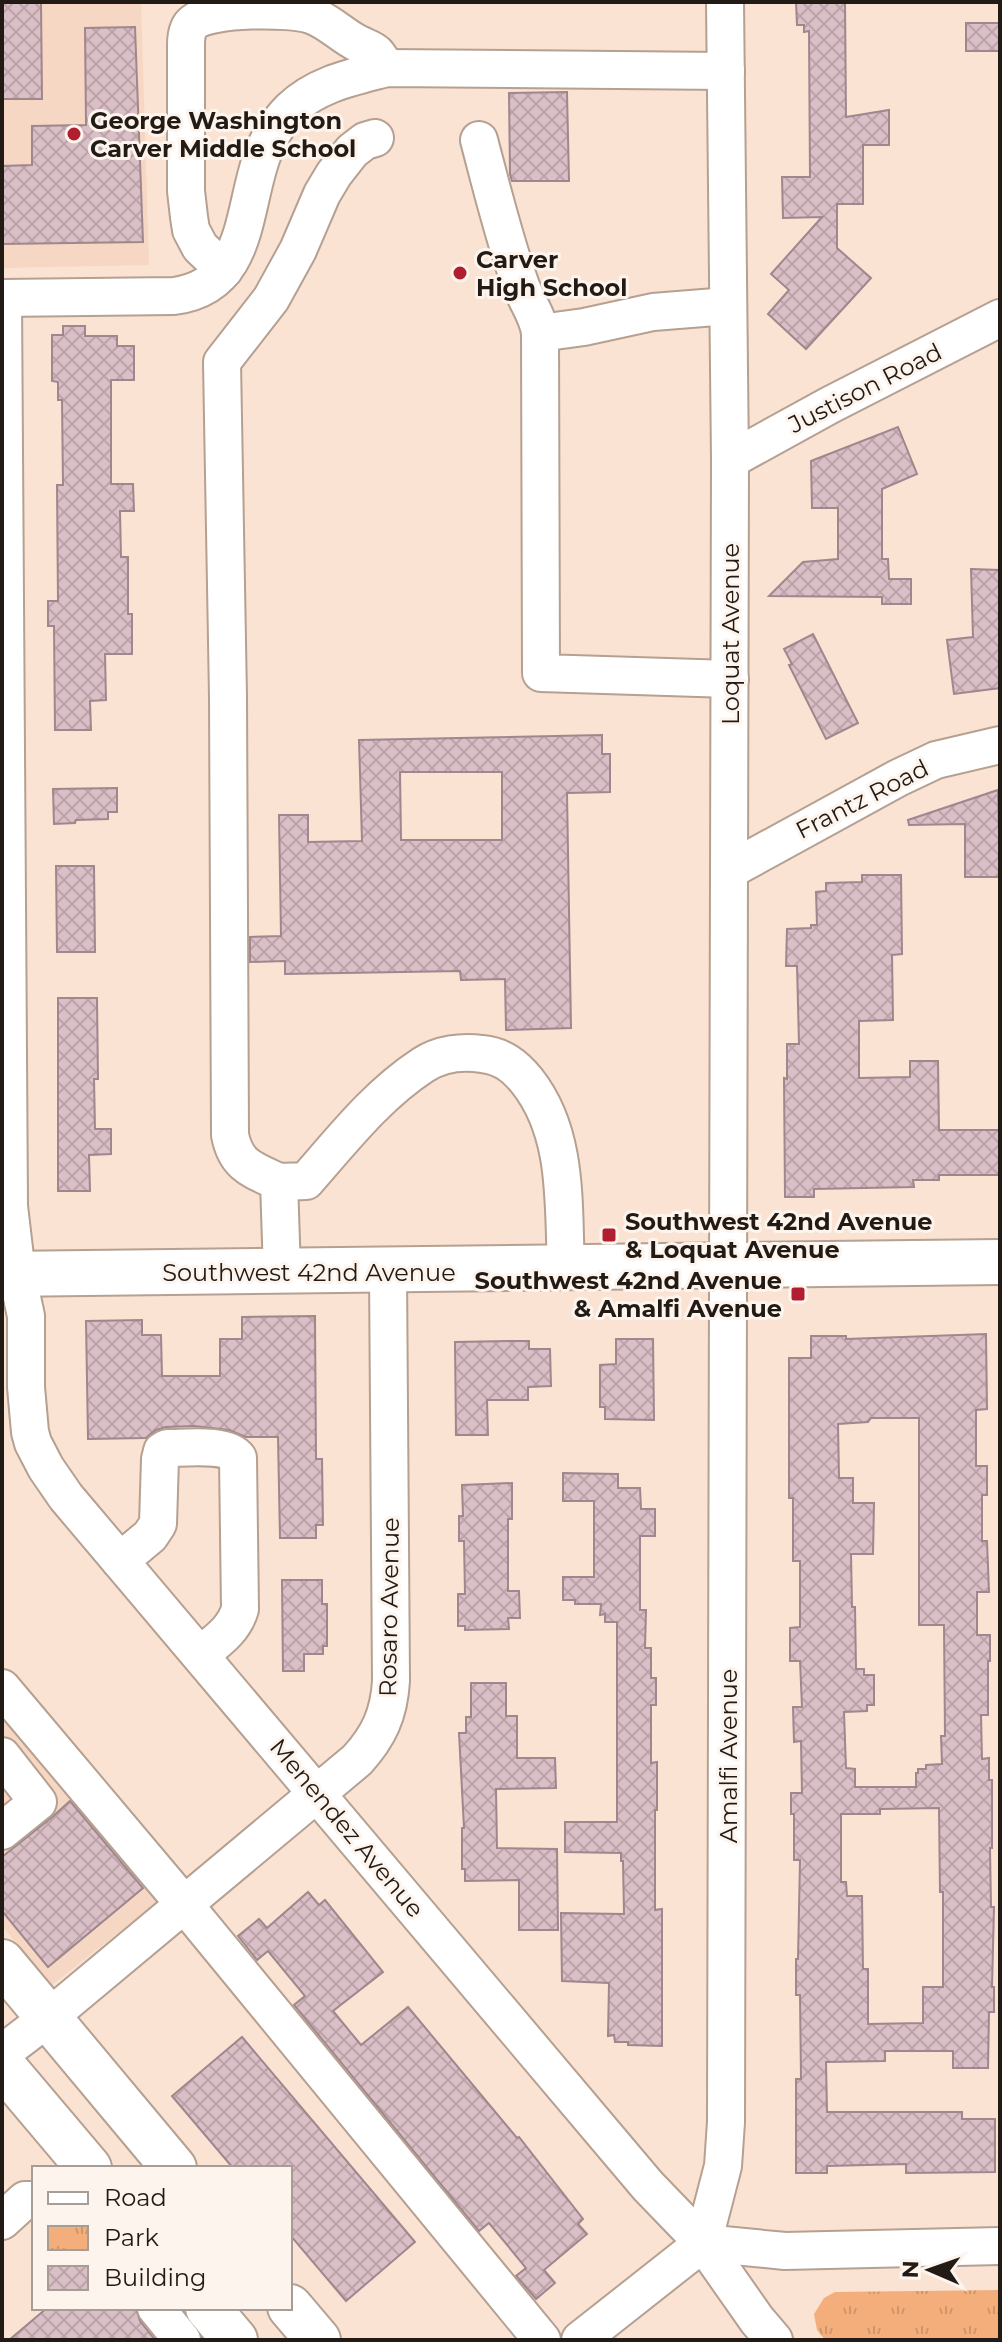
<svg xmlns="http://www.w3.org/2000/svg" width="1002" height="2342" viewBox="0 0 1002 2342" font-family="Montserrat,sans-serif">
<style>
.built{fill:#f5d7c3}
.park{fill:url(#park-tufts)}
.building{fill:url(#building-cross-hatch);stroke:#a0868d;stroke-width:2;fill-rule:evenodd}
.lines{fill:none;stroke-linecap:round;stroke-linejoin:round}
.minor-casing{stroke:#b5a091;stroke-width:40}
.major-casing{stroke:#b5a091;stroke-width:48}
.highway-casing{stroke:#b5a091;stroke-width:48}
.minor{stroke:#fff;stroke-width:36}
.major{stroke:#fff;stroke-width:44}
.highway{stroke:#fff;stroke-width:44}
.poi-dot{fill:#b11e2f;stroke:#fdf4ed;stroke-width:3}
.labels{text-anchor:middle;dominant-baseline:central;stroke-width:6;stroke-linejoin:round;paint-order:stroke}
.poi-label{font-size:24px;font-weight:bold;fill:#221a14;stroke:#fdf4ed;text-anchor:start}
.street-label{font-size:24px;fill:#221a14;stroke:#fdf4ed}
</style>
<defs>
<pattern id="park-tufts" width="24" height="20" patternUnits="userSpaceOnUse" patternTransform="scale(2)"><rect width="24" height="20" fill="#f3ae7b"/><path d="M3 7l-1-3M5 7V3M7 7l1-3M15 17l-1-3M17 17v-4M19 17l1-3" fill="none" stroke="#d09569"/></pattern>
<pattern id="building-cross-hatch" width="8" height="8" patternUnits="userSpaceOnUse" patternTransform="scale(2)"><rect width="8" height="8" fill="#dabfc6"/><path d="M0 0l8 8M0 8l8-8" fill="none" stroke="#bba4a9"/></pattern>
</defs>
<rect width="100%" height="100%" fill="#fae3d3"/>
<g class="built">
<polygon points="2,2 141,2 149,265 2,268"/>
<polygon points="2,1704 166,1895 52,1985 2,1926"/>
</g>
<polygon class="park" points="999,2290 1000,2340 825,2340 817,2330 814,2314 824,2298 835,2292"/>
<g class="building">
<polygon points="2,2 41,2 42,99 2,99"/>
<polygon points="796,2 845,2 846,117 889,110 889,145 863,145 863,204 837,204 837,248 871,278 806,349 768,314 789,290 771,274 822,217 783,218 782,177 810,177 809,31 804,32 804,25 797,25"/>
<rect x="966" y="23" width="34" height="28"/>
<polygon points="135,27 143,242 2,244 2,166 32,165 32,126 86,125 85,28"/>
<polygon points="567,92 569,181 512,181 510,174 509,93"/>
<polygon points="63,326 85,326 85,336 117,336 117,346 134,346 134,380 111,380 111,484 133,484 134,511 120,511 121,557 128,557 128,614 132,614 132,654 105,654 106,700 90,701 91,730 55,730 54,626 48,626 48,601 58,601 57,485 63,485 62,400 58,400 58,382 52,381 52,335 63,335"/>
<polygon points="898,427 917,474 882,489 882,559 888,559 889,579 911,579 911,604 882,604 882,597 769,596 803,562 838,559 838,508 812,508 811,461"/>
<polygon points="971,569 999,570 1000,688 954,694 947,640 973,637"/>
<polygon points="813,634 858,723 826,739 789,665 792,664 784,649"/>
<path d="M602 735V754H610V792L567 793 571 1028 506 1030 505 979 461 980 460 971 285 974V961L250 962V937L281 936 279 815H308V842L362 841 359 740ZM400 772H502V840H401Z"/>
<polygon points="117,788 117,812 108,812 108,819 76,820 75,823 54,824 53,789"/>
<polygon points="998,790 1000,877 965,877 965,824 909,825 908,820"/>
<polygon points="56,866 94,866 95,952 57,952"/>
<polygon points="862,875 901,875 902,954 892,955 893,1020 859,1021 859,1078 910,1077 910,1061 938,1061 939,1130 1000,1130 1000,1175 939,1175 939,1180 913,1180 914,1187 814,1189 814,1197 785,1197 784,1078 787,1079 787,1044 799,1044 797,966 786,966 787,929 811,928 811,925 817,925 816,892 826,891 826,883 862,882"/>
<polygon points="58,998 97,998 98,1079 94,1079 95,1129 111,1129 111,1154 89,1155 90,1191 58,1191"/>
<polygon points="315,1316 316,1459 322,1459 323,1525 316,1525 316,1538 280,1538 278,1437 246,1437 229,1430 194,1426 166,1427 156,1430 146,1438 88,1439 86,1321 142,1320 142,1335 161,1335 162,1376 220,1376 220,1339 242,1339 242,1317"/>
<path d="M986 1334 987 1409 976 1410V1466H987V1495H982V1541H987L989 1592H977V1635H990V1661H988V1715H981L982 1759 989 1758V1780H992V1848H990L991 1907H994L992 1987H994V2012H989L988 2068H953V2051H885V2061L826 2062 827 2112H962V2119H995V2172L906 2173V2164L827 2166V2173H796V2079H801L800 1995H796V1959H798L800 1860H794V1814H791V1793H802L801 1741 794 1742 793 1707H802L800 1661H790V1628L800 1627V1561H793V1498H789V1358H811V1336H846V1339ZM871 1418H919V1625H944L945 1736H941L942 1764 926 1765V1769H918V1773H916V1787H855V1769L846 1768 844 1712 867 1711V1705H874V1675H864V1669H856L855 1607H852L851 1554H873L874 1503H853V1478H839L838 1424 868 1422ZM939 1808 940 1892H943V1987H923V2023L868 2024V1969H863L862 1896H847L846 1882H841V1814H880V1809Z"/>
<polygon points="616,1339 653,1339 654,1420 605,1419 605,1407 600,1407 600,1365 616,1364"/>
<polygon points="508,1341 529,1341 529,1349 550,1349 551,1386 528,1387 528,1400 487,1400 488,1435 456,1435 455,1342"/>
<polygon points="563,1473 618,1474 618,1488 640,1488 641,1509 655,1509 655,1536 640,1536 640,1610 646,1610 645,1648 651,1648 651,1678 656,1678 656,1705 651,1705 651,1763 657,1762 657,1810 655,1810 655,1910 662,1909 662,2046 628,2045 628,2042 615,2042 614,2035 608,2036 609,1983 562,1981 561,1913 624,1914 623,1861 621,1861 621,1853 565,1852 565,1822 617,1822 617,1622 605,1622 605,1614 600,1615 601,1604 575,1604 575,1600 563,1600 563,1577 594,1577 594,1501 563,1501"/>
<polygon points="512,1483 512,1519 508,1519 508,1591 519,1591 520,1618 508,1618 509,1629 465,1630 465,1626 458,1626 458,1594 465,1594 464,1541 459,1541 459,1516 463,1516 462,1485"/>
<polygon points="282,1580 322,1580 322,1604 327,1604 327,1646 323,1646 323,1654 304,1654 304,1671 283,1671"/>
<polygon points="471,1683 506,1683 506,1716 517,1716 517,1758 555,1758 556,1788 496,1789 497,1848 557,1849 558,1930 519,1930 519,1880 465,1881 465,1869 462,1869 462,1828 464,1828 459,1733 466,1733 466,1717 471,1717"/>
<polygon points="70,1801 143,1888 48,1967 2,1911 2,1857 51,1818"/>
<polygon points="308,1892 319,1905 325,1900 383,1972 333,2011 361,2045 408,2007 517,2138 519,2137 583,2219 578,2224 587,2234 544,2270 555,2283 536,2299 516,2276 526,2268 489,2223 479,2231 294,2005 305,1996 268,1951 257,1960 238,1936 259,1919 267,1928"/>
<polygon points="242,2037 415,2242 346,2301 290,2235 290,2168 233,2168 172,2096"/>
<polygon points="47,2308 136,2308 140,2321 155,2340 9,2340"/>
</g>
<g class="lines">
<g class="minor-casing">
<g id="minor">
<path d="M479 140C492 189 504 239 521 286 527 302 538 316 540 333"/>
<path d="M224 270 200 247 191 230 189 217 186 191V45C186 36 187 27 194 22 210 8 291 8 311 15 329 21 342 36 359 44 365 47 372 49 376 53 380 57 383 64 387 68"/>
<path d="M2 298 174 296C249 286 242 211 262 156 268 138 278 122 291 109 317 84 353 77 387 68L726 71"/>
<polyline points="3,298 9,1206 17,1274 26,1316 26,1387 30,1432 33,1443 46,1468 66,1497 648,2186 703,2243 757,2320 774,2340"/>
<polyline points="728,306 653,312 584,327 540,333 541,673 730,679"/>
<polyline points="730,460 830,405 1000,318"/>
<polyline points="730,870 898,778 936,760 1000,745"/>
<path d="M279 1182 306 1181C343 1139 377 1095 423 1065 440 1054 462 1051 482 1054 502 1056 515 1066 527 1081 569 1134 563 1205 566 1269"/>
<path d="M282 1272 279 1182C253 1170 236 1166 230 1135L228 697 222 362 271 299 298 250 322 194 334 174 352 151 365 141 375 138"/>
<path d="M120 1561 150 1536 158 1524 160 1459 162 1451 167 1448C186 1448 227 1443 238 1458L240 1609C234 1630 217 1641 200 1655"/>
<polyline points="2,1688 184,1904 542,2340"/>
<polyline points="2,1756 38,1802 2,1831"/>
<path d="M2 2053 48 2018 357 1760C379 1736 389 1714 391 1681L388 1271"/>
<polyline points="2,2221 25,2200 34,2200"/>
<polyline points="703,2243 723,2166 726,2122 730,460 725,2"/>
<polyline points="156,2308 182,2340"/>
<polyline points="580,2340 703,2243 785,2251 1000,2246"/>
</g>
</g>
<g class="major-casing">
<polyline id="major" points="2,1274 1000,1262"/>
</g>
<g class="highway-casing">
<g id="highway">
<polyline points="2,1962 174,2168"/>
<polyline points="2,2065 89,2168"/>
<polyline points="290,2307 318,2340"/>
<polyline points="208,2308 235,2340"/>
</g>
</g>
<use href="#minor" class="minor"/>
<use href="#major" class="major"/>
<use href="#highway" class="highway"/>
</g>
<g class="poi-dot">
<circle cx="74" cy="134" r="8"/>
<circle cx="460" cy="273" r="8"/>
<rect x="601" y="1227" width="16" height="16" rx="4"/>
<rect x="790" y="1286" width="16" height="16" rx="4"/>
</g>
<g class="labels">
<g class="poi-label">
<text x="90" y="120">George Washington<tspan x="90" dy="28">Carver Middle School</tspan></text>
<text x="476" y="259">Carver<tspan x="476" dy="28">High School</tspan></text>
<text x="625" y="1221">Southwest 42nd Avenue<tspan x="625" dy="28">&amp; Loquat Avenue</tspan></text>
<text x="782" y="1280" text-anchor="end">Southwest 42nd Avenue<tspan x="782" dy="28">&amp; Amalfi Avenue</tspan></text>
</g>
<g class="street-label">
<text transform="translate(865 388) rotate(-27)">Justison Road</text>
<text transform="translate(730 634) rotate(-90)">Loquat Avenue</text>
<text transform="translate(862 799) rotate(-27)">Frantz Road</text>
<text x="309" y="1272">Southwest 42nd Avenue</text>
<text transform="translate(389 1607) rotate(-89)">Rosaro Avenue</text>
<text transform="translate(728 1756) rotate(-90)">Amalfi Avenue</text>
<text transform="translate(347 1828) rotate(50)">Menendez Avenue</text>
</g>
</g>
<rect width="1002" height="2342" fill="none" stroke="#221a14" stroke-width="8"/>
<rect x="32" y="2166" width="260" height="144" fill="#fdf4ed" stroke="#a59d96" stroke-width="2"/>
<rect x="48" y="2192" width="40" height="12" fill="#ffffff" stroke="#a59d96" stroke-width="2"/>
<text x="104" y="2206" font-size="24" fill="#221a14">Road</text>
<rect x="48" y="2226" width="40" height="24" fill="url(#park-tufts)" stroke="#a59d96" stroke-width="2"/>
<text x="104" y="2246" font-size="24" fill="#221a14">Park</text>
<rect x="48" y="2266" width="40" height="24" fill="url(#building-cross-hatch)" stroke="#a59d96" stroke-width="2"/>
<text x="104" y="2286" font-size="24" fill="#221a14">Building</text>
<g transform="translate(930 2270) rotate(272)" stroke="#fdf4ed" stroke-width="6" paint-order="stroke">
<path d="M0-6L14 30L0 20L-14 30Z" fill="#221a14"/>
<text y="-12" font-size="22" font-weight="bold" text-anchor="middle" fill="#221a14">N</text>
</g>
</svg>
